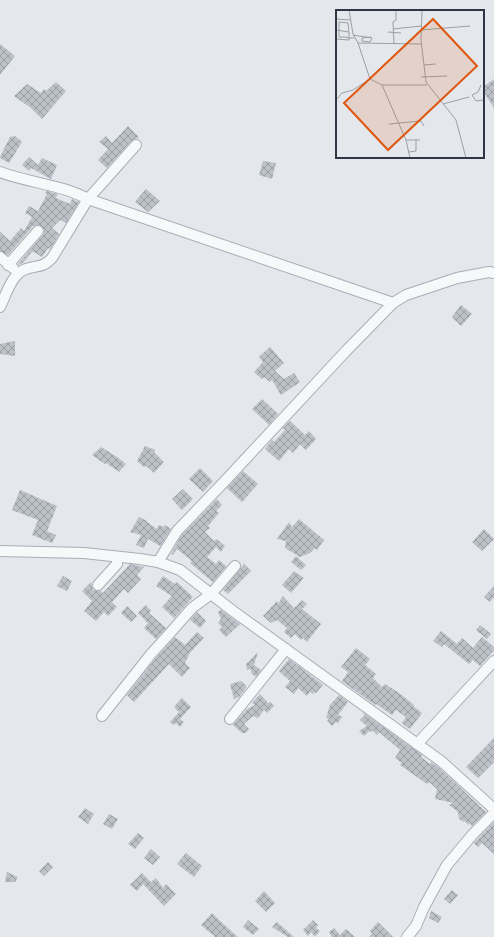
<svg xmlns="http://www.w3.org/2000/svg" width="494" height="937" viewBox="0 0 494 937" font-family="Poppins,sans-serif">
<style>
.building{fill:url(#building-cross-hatch)}
.lines{fill:none;stroke-linecap:round;stroke-linejoin:round}
.minor-casing{stroke:#a9aeb5;stroke-width:12}
.minor{stroke:#f7f8f9;stroke-width:10}
.inset-road{fill:none;stroke:#9ba0a7;stroke-width:1}
.view{fill:#df570f;fill-opacity:0.15;stroke:#df570f;stroke-width:2}
.inset-edge{fill:none;stroke:#2d3642;stroke-width:2}
</style>
<defs>
<pattern id="building-cross-hatch" width="8" height="8" patternUnits="userSpaceOnUse"><rect width="8" height="8" fill="#bcc1c8"/><path d="M0 0l8 8M0 8l8-8" fill="none" stroke="#999ea4"/></pattern>
</defs>
<rect width="100%" height="100%" fill="#e4e7eb"/>
<g class="building">
<polygon points="0,44 15,56 0,75"/>
<polygon points="494,79 494,108 483,91 483,87"/>
<polygon points="56,82 66,91 42,119 28,105 28,106 14,96 27,84 41,93 44,89 46,91"/>
<polygon points="128,126 139,137 131,141 107,168 98,160 108,149 99,142 106,136 112,143"/>
<polygon points="15,136 22,142 9,163 0,158 0,157 10,137"/>
<polygon points="29,157 38,165 42,158 57,165 51,179 31,168 29,171 22,165"/>
<polygon points="263,161 276,163 272,179 259,175"/>
<polygon points="146,189 160,201 148,212 135,202"/>
<polygon points="47,191 58,194 56,198 70,204 72,199 79,202 66,223 60,220 52,228 59,234 50,249 48,248 42,257 34,252 32,252 23,263 19,265 18,264 43,235 44,229 39,225 33,226 8,255 0,251 0,232 10,241 21,228 24,231 32,217 25,213 29,206 38,211 47,194 45,193"/>
<polygon points="461,305 472,314 461,326 452,317"/>
<polygon points="15,341 15,356 0,354 0,344"/>
<polygon points="270,347 284,363 275,371 284,379 294,373 300,382 281,395 272,380 270,382 264,377 262,379 254,372 263,362 259,357"/>
<polygon points="262,399 278,414 269,425 252,409"/>
<polygon points="290,421 305,435 309,431 316,439 306,450 300,444 293,453 289,449 279,461 265,449 272,440 274,442 285,430 283,428"/>
<polygon points="145,446 155,450 154,452 164,462 154,473 146,466 144,467 137,461"/>
<polygon points="101,447 117,457 126,464 119,472 106,463 105,464 92,455"/>
<polygon points="200,468 213,481 203,492 189,479"/>
<polygon points="243,471 258,484 242,502 227,488"/>
<polygon points="183,489 193,499 182,510 172,499"/>
<polygon points="20,490 57,506 47,531 56,535 52,543 32,535 38,520 12,510"/>
<polygon points="217,499 222,505 216,511 219,513 208,526 210,528 205,532 214,541 217,539 225,546 221,552 216,547 207,557 216,564 219,560 226,566 213,582 190,563 192,561 177,549 173,555 171,554 182,535"/>
<polygon points="139,517 147,521 147,522 157,529 159,525 164,527 165,525 171,529 160,546 148,539 144,548 136,545 141,535 130,532"/>
<polygon points="299,519 324,540 317,550 315,548 310,553 300,557 285,548 286,541 277,539 289,522 292,527"/>
<polygon points="484,529 494,539 482,551 472,542"/>
<polygon points="296,556 306,565 301,570 291,562"/>
<polygon points="130,564 144,567 137,575 141,579 128,593 124,589 112,602 117,607 108,616 104,612 96,621 84,611 92,601 82,591 91,582 93,590 97,591 101,591 103,593"/>
<polygon points="244,564 251,571 228,594 223,590"/>
<polygon points="294,571 304,578 291,593 282,585"/>
<polygon points="63,576 72,581 67,591 57,586"/>
<polygon points="163,576 175,584 177,582 193,597 174,618 162,607 172,596 156,586"/>
<polygon points="494,586 494,597 490,602 484,597"/>
<polygon points="283,596 294,608 302,600 307,604 302,609 321,624 307,642 303,638 301,640 295,634 291,638 284,632 287,628 277,620 271,623 263,616 277,601 278,604"/>
<polygon points="146,605 151,611 149,613 166,628 156,639 144,628 148,623 138,613"/>
<polygon points="127,606 137,616 131,622 121,613"/>
<polygon points="221,610 240,624 226,637 219,630 222,627 218,623 221,619 218,612"/>
<polygon points="197,612 206,621 200,628 190,620"/>
<polygon points="480,625 491,634 487,639 476,630"/>
<polygon points="441,631 457,644 462,638 473,648 482,637 494,647 494,650 480,666 473,660 469,664 444,644 442,647 433,641"/>
<polygon points="197,632 204,638 188,655 189,655 185,663 190,668 182,677 169,664 134,702 127,695 156,658 175,637 185,645"/>
<polygon points="356,648 370,659 365,665 376,674 373,678 382,687 385,684 399,693 414,705 413,706 422,713 410,729 402,723 406,717 396,710 392,715 376,704 375,705 342,681 348,672 341,667"/>
<polygon points="258,652 254,665 261,670 256,677 251,673 251,669 247,670 246,664"/>
<polygon points="289,659 323,685 316,693 315,692 313,694 310,692 307,696 298,688 294,694 285,687 290,681 279,671"/>
<polygon points="241,681 246,686 246,688 239,697 234,699 230,684"/>
<polygon points="260,694 268,703 270,702 274,706 267,713 264,710 258,718 253,716 244,724 249,729 246,733 242,733 233,725 247,709 255,705 252,703"/>
<polygon points="339,695 348,702 338,715 342,717 338,723 336,722 332,726 327,721 329,719 326,718 330,705"/>
<polygon points="182,698 191,707 180,719 184,722 180,727 176,723 174,725 170,722 179,712 174,707"/>
<polygon points="361,711 422,755 421,757 430,764 431,762 437,766 486,812 472,826 470,823 468,825 465,821 464,822 459,819 458,812 449,805 454,803 435,799 437,789 429,782 427,784 400,765 402,763 395,758 400,750 379,732 377,735 373,731 368,732 364,736 359,731 367,726 360,720 365,715"/>
<polygon points="494,738 494,762 478,778 466,767"/>
<polygon points="85,808 94,814 88,824 78,817"/>
<polygon points="109,814 118,819 112,829 103,824"/>
<polygon points="494,822 494,854 482,843 478,847 474,843"/>
<polygon points="138,833 144,838 135,849 128,844"/>
<polygon points="151,849 160,857 153,865 144,858"/>
<polygon points="186,853 202,866 194,877 177,864"/>
<polygon points="48,862 53,867 44,876 39,871"/>
<polygon points="7,872 18,877 15,882 5,882"/>
<polygon points="142,873 151,882 156,878 163,888 166,884 176,894 164,906 143,884 137,891 130,885"/>
<polygon points="452,890 458,895 450,904 444,899"/>
<polygon points="264,891 275,903 266,912 255,901"/>
<polygon points="431,911 442,917 438,923 429,918"/>
<polygon points="212,913 220,921 238,937 215,937 201,925"/>
<polygon points="248,920 259,929 253,935 243,927"/>
<polygon points="313,920 318,925 316,928 320,931 315,937 311,932 308,936 303,930"/>
<polygon points="277,922 294,937 288,937 272,927"/>
<polygon points="378,922 393,937 369,937 372,933 370,931"/>
<polygon points="334,928 340,935 346,929 355,937 332,937 329,932"/>
</g>
<g class="lines">
<g class="minor-casing">
<g id="minor">
<path d="M0 172C29 183 60 184 88 199L393 303"/>
<polyline points="0,257 13,268"/>
<polyline points="8,265 38,231"/>
<path d="M0 307C6 295 12 273 26 269 38 265 43 268 52 258L88 199 136 145"/>
<polyline points="0,551 84,553 140,559 158,562 180,570 233,611 441,761 494,809"/>
<polyline points="158,562 177,531 224,482 346,351 393,303 406,295 457,278 489,272 494,273"/>
<polyline points="98,585 117,564 117,557"/>
<polyline points="102,716 151,654 171,632 192,608 211,594 235,566"/>
<polyline points="230,719 286,649"/>
<polyline points="417,744 494,661"/>
<polyline points="407,937 416,926 424,907 447,865 473,834 494,813"/>
</g>
</g>
<use href="#minor" class="minor"/>
</g>
<g transform="translate(336 10)">
<rect width="148" height="148" fill="#e4e7eb"/>
<path class="inset-road" d="M13 0 17 24 22 33 34 69 46 75H91M86 0 85 30 90 72 120 110 130 148M0 9 14 10M57 19 85 16M0 20 13 22M85 20 134 16M52 22 65 23M17 25 36 28 34 32 26 31M0 29 13 30V23L12 13 3 12V27H9L13 28H18M26 31V28L35 27M22 33 86 34M58 34 57 12 60 10V0M88 55 100 54M85 67 111 66M46 75 70 130 74 148M145 75 142 82 136 85 140 91 148 90M0 90 6 83 17 80 34 69M107 94 133 87M53 114 85 111 88 116M70 130H84M73 142 80 141V130"/>
<path class="view" d="M97 9 141 56 52 140 8 93Z"/>
<rect width="148" height="148" class="inset-edge"/>
</g>
</svg>
